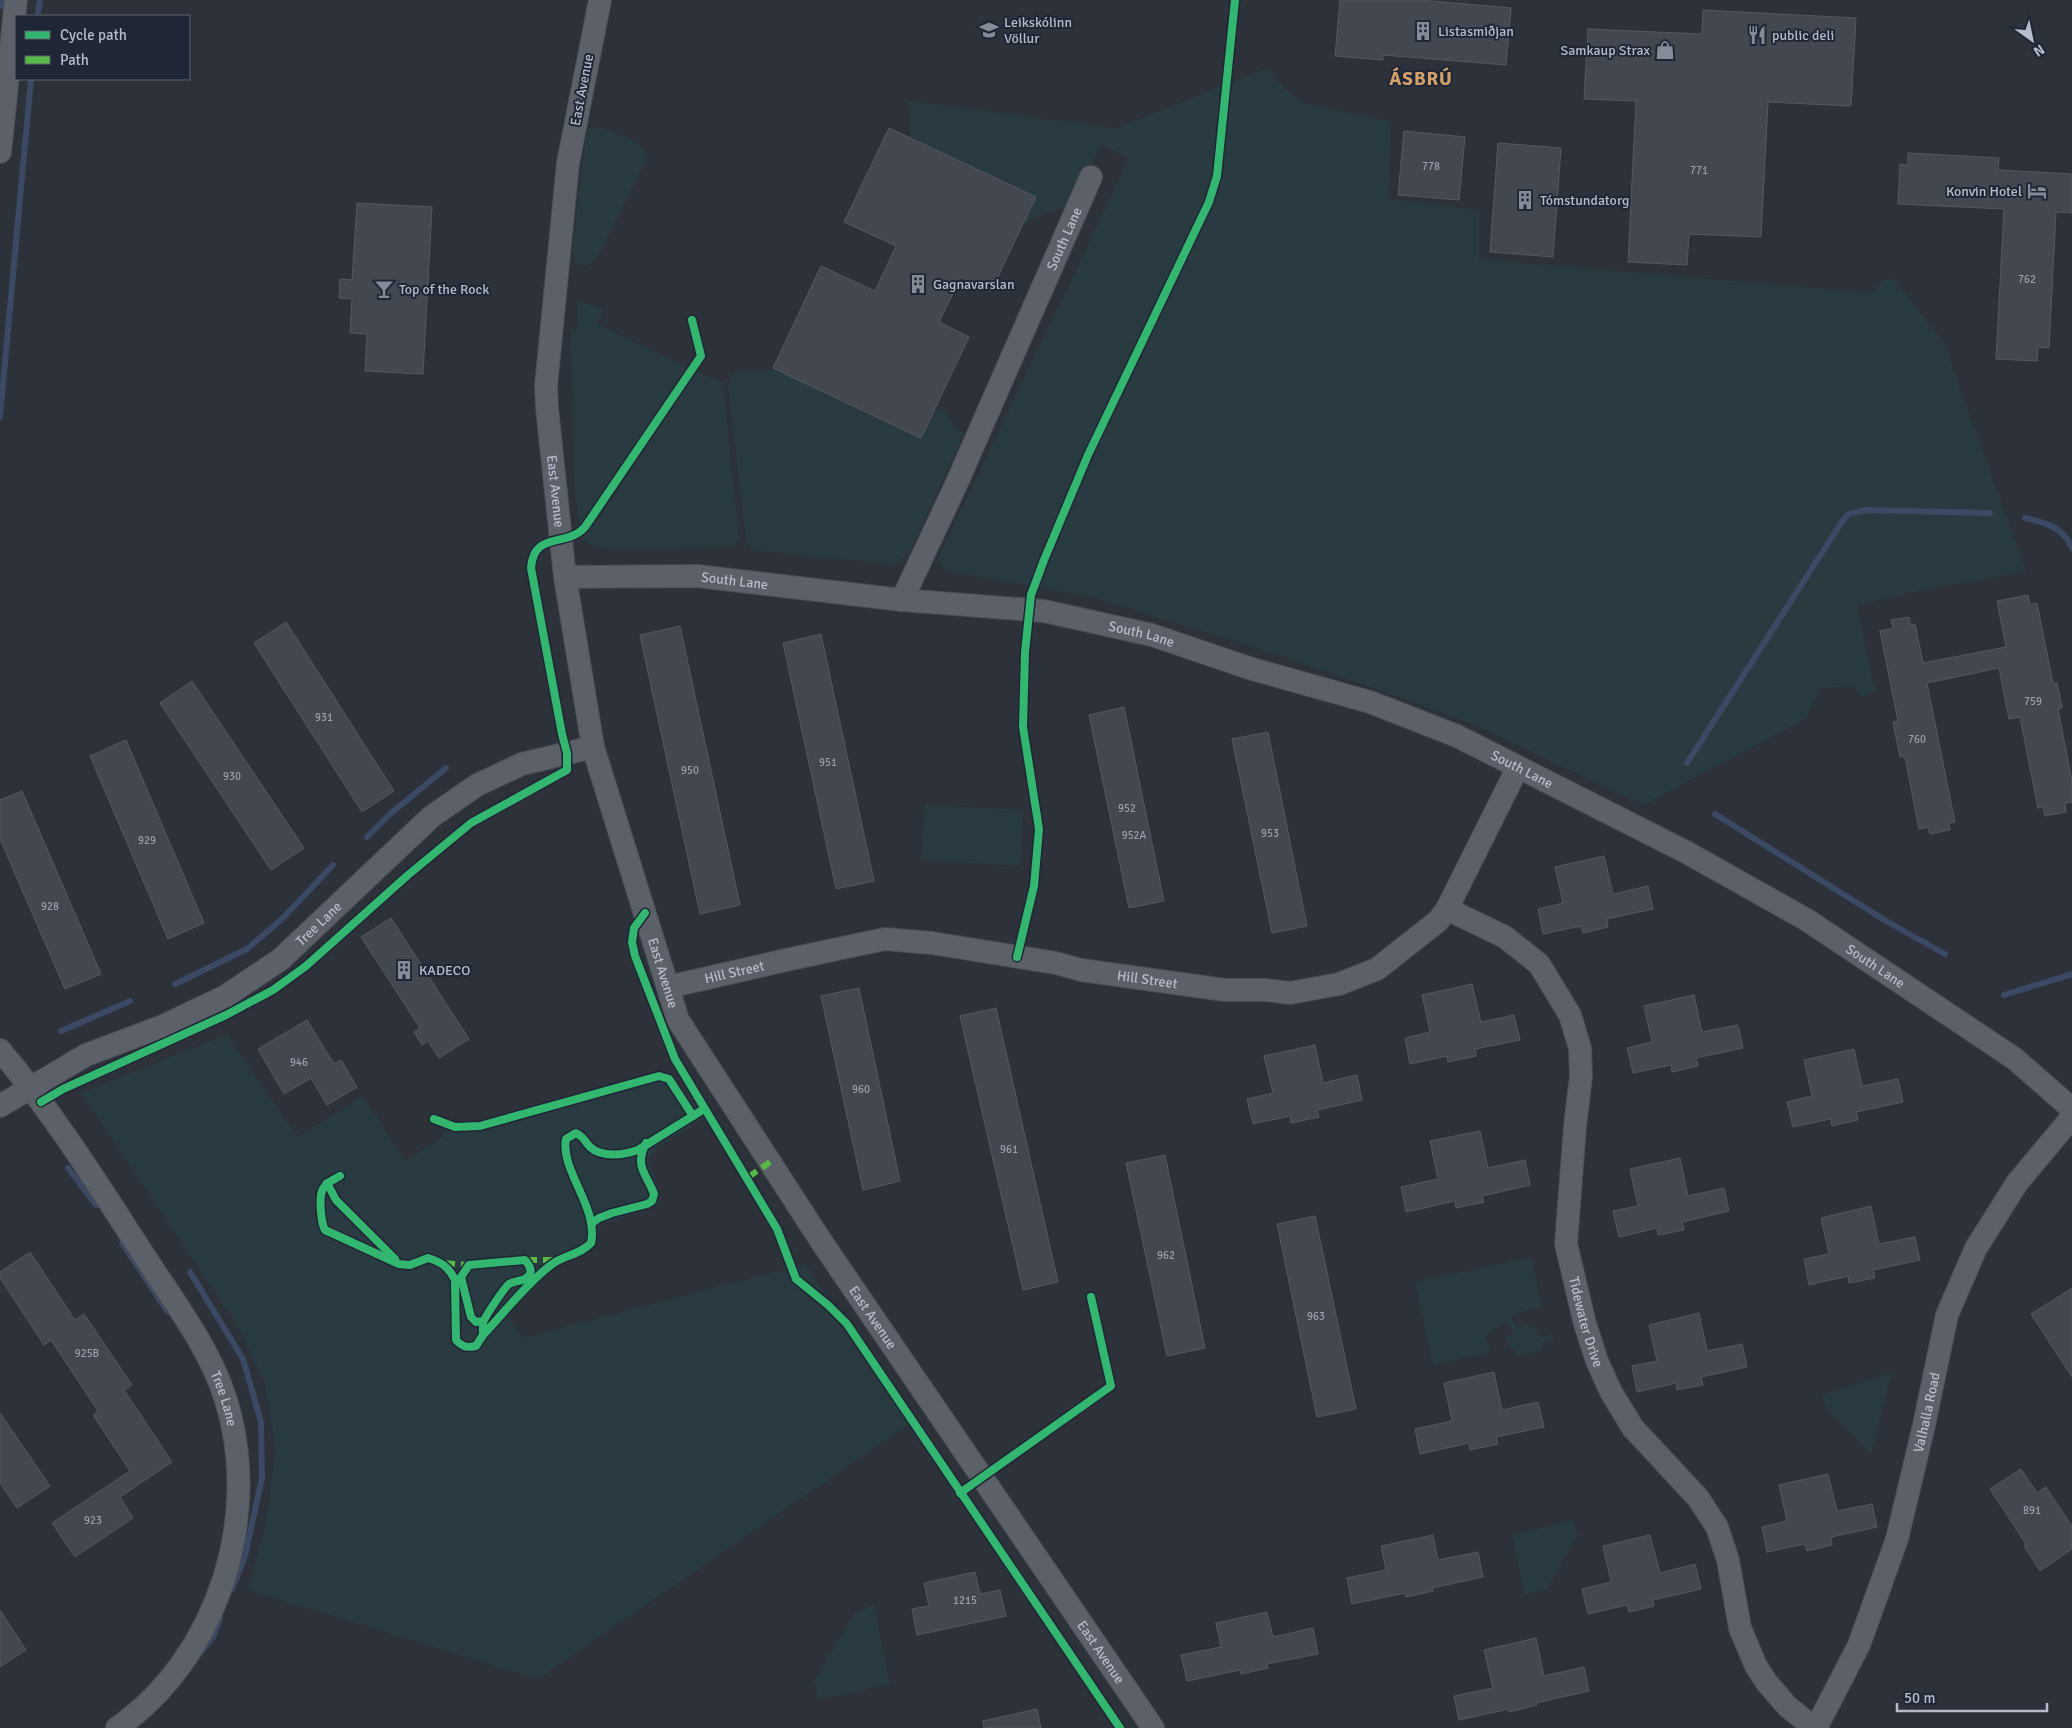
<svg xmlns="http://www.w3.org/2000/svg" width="2072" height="1728" viewBox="0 0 2072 1728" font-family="Signika,sans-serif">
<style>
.green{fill:#293b40}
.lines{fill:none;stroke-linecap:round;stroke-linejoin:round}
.stream{stroke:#3b4964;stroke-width:6}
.building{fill:#43474f;stroke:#545961}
.minor-casing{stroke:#4a4d54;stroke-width:24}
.minor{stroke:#5c6068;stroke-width:22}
.quiet{stroke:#58b947;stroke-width:6;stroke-dasharray:12 6;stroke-linecap:butt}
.cycleway-casing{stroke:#1f2635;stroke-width:11}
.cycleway{stroke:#33b770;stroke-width:8}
.labels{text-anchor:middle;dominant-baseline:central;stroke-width:4;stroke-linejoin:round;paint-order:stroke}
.number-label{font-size:11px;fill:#9a9fab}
.poi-label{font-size:14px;fill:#b7bcca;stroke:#1f2635;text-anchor:start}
.street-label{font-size:14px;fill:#b7bcca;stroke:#1f2635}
.district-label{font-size:19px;font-weight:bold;letter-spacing:1px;fill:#d3a069;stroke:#1f2635}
</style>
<rect width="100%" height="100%" fill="#2c313a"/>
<g class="green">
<polygon points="1267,68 1282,86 1305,104 1391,121 1388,199 1479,210 1479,259 1872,293 1882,280 1893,278 1944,343 2026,571 1909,593 1857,605 1875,692 1861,697 1854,686 1820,688 1807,718 1643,805 1471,723 1280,655 1092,597 943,570 938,558 1129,159 1101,144 1074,202 1067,208 1048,212 1023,224 910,138 909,101 1117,128"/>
<polygon points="597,126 624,136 642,146 647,158 596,260 587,266 576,264 572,250 586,137 589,128"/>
<polygon points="577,300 603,310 597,324 689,368 580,529 574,481 571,330 578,328"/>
<polygon points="737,370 780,371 921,438 934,411 945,409 955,429 965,432 909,553 895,565 752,550 746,539 728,385"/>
<polygon points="696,372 723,383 739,540 735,547 610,550 590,544 582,538 597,521"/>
<polygon points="925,805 1023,810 1020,866 922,860"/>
<path d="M227 1034 297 1137 363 1096 405 1161 443 1136 449 1118 469 1125 575 1098 655 1074C677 1071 679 1089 693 1103H696L705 1117 661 1145 649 1158 660 1195 659 1201 655 1206 601 1225 597 1240 591 1250 582 1256 559 1264 508 1316 523 1338 805 1264 911 1423 538 1679 248 1590 266 1524 276 1448 265 1384 239 1328 81 1093Z"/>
<polygon points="1531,1257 1542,1307 1516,1314 1511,1318 1518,1329 1527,1323 1530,1328 1533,1326 1541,1337 1552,1334 1554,1339 1542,1343 1542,1351 1518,1356 1504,1337 1513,1331 1506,1321 1486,1336 1490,1353 1433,1365 1415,1282"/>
<polygon points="1892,1372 1871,1454 1826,1408 1822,1395"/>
<polygon points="1573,1520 1578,1535 1546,1590 1525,1595 1512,1535"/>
<polygon points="874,1605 890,1684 818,1700 814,1681 854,1614"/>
</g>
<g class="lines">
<g class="stream">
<polyline points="2,6 2,0"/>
<polyline points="38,12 40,0"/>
<polyline points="0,417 31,79"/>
<path d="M2025 518C2045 522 2064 528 2072 548"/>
<polyline points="1687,763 1843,520 1849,514 1866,510 1990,513"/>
<polyline points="1715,814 1886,921 1945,954"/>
<polyline points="367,837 390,814 446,768"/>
<polyline points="175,984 247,949 283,918 333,865"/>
<polyline points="2004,995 2072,974"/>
<polyline points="61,1031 130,1001"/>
<polyline points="68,1168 96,1205"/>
<polyline points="122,1243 167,1311"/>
<polyline points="190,1272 243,1359 261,1422 262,1478 245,1556 232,1589"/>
<polyline points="201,1652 213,1637 220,1619"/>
</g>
</g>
<g class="building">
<polygon points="1340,0 1420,0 1511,8 1506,65 1383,55 1383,60 1335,56"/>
<polygon points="1703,10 1856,18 1851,106 1768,102 1761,237 1689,234 1687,265 1628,262 1636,101 1584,99 1588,29 1702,34"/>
<polygon points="889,128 1036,197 991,291 961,277 939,322 969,337 921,438 773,368 821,266 875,291 896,246 844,222"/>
<polygon points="1404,131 1465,137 1459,200 1398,195"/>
<polygon points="1498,143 1561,148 1553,257 1490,252"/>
<polygon points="1908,153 1999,158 1998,170 2072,174 2072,213 2056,212 2049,348 2038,347 2037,361 1996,359 2004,209 1898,204 1900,164 1908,165"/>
<polygon points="357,203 432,207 423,374 365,371 367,334 350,333 352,299 339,298 340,279 352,280"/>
<polygon points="2028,595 2030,605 2037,603 2053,683 2057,683 2062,708 2058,709 2072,781 2072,802 2065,803 2066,812 2045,816 2043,807 2038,808 2020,717 2009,719 1999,668 1927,683 1955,822 1949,823 1950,830 1930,834 1928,827 1919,829 1905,757 1900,757 1893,722 1898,721 1880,631 1893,628 1891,620 1909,617 1911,625 1915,624 1923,663 2006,647 1997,601"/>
<polygon points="286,622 394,791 362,812 254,643"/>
<polygon points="680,626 740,905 700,914 640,635"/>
<polygon points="821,634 874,881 836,889 783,643"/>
<polygon points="192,681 304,848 271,870 160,703"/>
<polygon points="1124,707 1164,901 1129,908 1089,715"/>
<polygon points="1268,732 1307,926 1272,933 1232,739"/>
<polygon points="126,740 204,923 168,939 90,756"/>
<polygon points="22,791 101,974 65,989 0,839 0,800"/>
<polygon points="1604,856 1613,894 1648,886 1653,909 1607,919 1608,927 1583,933 1581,926 1543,934 1538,909 1563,903 1555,867"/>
<polygon points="391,918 469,1039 439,1058 428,1041 422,1045 414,1032 420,1028 361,937"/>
<polygon points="1472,984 1481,1022 1514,1015 1520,1040 1475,1049 1476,1056 1448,1062 1447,1056 1410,1064 1405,1038 1430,1032 1422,995"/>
<polygon points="859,988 900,1181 863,1190 821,996"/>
<polygon points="1694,995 1702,1032 1738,1025 1743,1048 1696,1058 1698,1066 1672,1072 1671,1065 1633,1073 1627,1048 1652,1042 1644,1006"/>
<polygon points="996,1008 1058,1282 1023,1290 960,1016"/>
<polygon points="307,1020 334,1064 341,1060 357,1087 327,1105 311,1078 284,1094 258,1049"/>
<polygon points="1315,1045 1323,1083 1357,1075 1362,1100 1317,1110 1319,1117 1291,1123 1290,1116 1253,1124 1247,1099 1273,1093 1264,1056"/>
<polygon points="1854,1049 1862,1086 1898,1079 1903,1102 1856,1112 1858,1120 1832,1126 1831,1119 1793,1127 1787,1102 1812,1096 1804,1060"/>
<polygon points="1480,1131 1488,1168 1525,1160 1530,1185 1482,1196 1484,1202 1456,1208 1455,1201 1406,1212 1401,1187 1438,1179 1430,1141"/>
<polygon points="1165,1155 1205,1348 1167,1356 1126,1163"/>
<polygon points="1680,1158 1688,1196 1724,1188 1729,1211 1682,1222 1684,1230 1658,1235 1657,1228 1619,1237 1613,1211 1638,1206 1630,1169"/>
<polygon points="1871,1206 1879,1244 1915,1237 1920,1260 1873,1270 1875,1278 1849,1283 1848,1276 1809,1285 1804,1259 1829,1254 1821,1218"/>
<polygon points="1315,1216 1356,1409 1317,1417 1277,1224"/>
<polygon points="30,1252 75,1320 84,1314 132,1385 124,1390 172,1462 120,1497 133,1518 75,1557 52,1523 130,1471 93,1415 98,1411 51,1340 44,1345 0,1278 0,1272"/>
<polygon points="2072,1288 2072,1377 2031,1314"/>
<polygon points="1699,1313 1707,1351 1742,1344 1747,1367 1701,1377 1703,1385 1677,1390 1676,1383 1637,1392 1632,1366 1657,1361 1649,1325"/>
<polygon points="1494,1372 1502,1410 1538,1402 1544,1427 1496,1437 1498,1444 1470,1450 1469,1443 1420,1454 1415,1429 1452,1421 1444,1383"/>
<polygon points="0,1413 50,1486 17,1508 0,1483"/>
<polygon points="2021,1469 2037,1493 2046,1487 2072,1526 2072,1549 2040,1571 2024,1546 2026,1544 1990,1489"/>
<polygon points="1828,1474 1837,1511 1872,1504 1877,1527 1831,1537 1832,1545 1807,1551 1805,1544 1767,1552 1762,1527 1787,1521 1779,1485"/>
<polygon points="1433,1535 1438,1560 1478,1552 1483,1577 1432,1588 1433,1591 1406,1597 1405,1593 1352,1604 1347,1578 1386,1570 1381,1546"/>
<polygon points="1650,1535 1660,1573 1695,1564 1701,1589 1653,1600 1654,1606 1629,1612 1627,1605 1588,1614 1582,1589 1611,1582 1603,1546"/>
<polygon points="975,1572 980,1594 1000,1590 1006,1616 917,1635 912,1609 929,1606 924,1583"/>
<polygon points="0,1610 26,1650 0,1667"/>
<polygon points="1267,1612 1273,1637 1313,1628 1318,1654 1267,1664 1268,1668 1241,1674 1240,1670 1187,1681 1181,1655 1221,1647 1216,1623"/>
<polygon points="1536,1638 1544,1676 1584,1667 1589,1691 1536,1703 1537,1705 1509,1712 1509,1709 1459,1720 1454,1696 1493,1688 1484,1650"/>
<polygon points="1037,1709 1041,1728 984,1728 983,1721"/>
</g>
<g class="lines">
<g class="minor-casing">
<g id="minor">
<path id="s1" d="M600 0 568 163 546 386 547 408 565 577 593 747 678 1020 821 1241 1153 1728"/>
<polyline points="0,152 16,0"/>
<path id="s2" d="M565 577 697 576 902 600 1044 611 1152 635 1252 669 1370 702 1457 736 1686 852 1807 920 2015 1059 2072 1109"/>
<path id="s3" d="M902 600 955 487 1091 177"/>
<path id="s4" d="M1447 909 1505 937 1539 964 1570 1015 1580 1048 1581 1076 1575 1126 1566 1244 1585 1324 1597 1361 1611 1392 1633 1428 1698 1498 1717 1527 1728 1560 1740 1628 1756 1666 1767 1683 1787 1706 1814 1728"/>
<path id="s5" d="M668 987 795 958 885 939 932 943 1056 963 1081 970 1225 990H1266L1290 993 1339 984 1377 969 1438 921 1447 909 1518 767"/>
<path id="s6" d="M0 1050C56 1116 102 1191 149 1263 177 1306 209 1348 225 1397 263 1514 219 1657 117 1728"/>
<path id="s7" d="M0 1106 86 1055 163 1026 226 996 281 959 431 817 477 785 522 764 593 747"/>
<path id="s8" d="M1816 1728 1859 1645 1897 1539 1924 1425 1947 1315 1976 1248 2017 1183 2072 1117"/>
</g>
</g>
<use href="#minor" class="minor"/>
<g class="quiet">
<polyline points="747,1178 770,1162"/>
<polyline points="525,1260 557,1260"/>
<polyline points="443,1263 469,1265"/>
</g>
<g class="cycleway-casing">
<g id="cycleway">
<polyline points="645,913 634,928 632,942 635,956 675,1059 777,1229 796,1279 828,1305 847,1324 1120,1728"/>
<polyline points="1017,957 1034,886 1039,829 1023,727 1025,652 1031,595 1044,560 1088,455 1209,202 1217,176 1235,0"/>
<path d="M41 1102 63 1089 226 1015 273 990 306 966 408 875 471 823 567 770V753L562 734 531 568C534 530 567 548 585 527L701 356 692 320"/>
<polyline points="434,1119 455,1127 480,1126 659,1076 669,1079 693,1116"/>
<path d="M340 1176C333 1180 325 1183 322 1191 319 1199 321 1223 325 1230L399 1264 410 1265 428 1258C441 1262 449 1267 455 1280L456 1340C462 1347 467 1348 476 1346L483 1335C504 1313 527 1283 551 1265 563 1255 580 1255 591 1243 599 1208 560 1170 566 1139L576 1133C584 1137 585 1142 590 1147 602 1158 624 1155 638 1150L704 1109"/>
<polyline points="327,1183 336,1200 395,1259"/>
<path d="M592 1223 599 1218 612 1213 647 1204 652 1201 654 1194C646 1173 634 1167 646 1143"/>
<path d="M483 1335C483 1332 483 1327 483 1323 484 1318 504 1288 509 1284 516 1280 526 1282 530 1274 532 1268 528 1264 525 1260L469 1265 461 1277 471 1317 476 1322 483 1321"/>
<polyline points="960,1493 1111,1386 1091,1297"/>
</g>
</g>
<use href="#cycleway" class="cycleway"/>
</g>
<defs>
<g id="school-bare" transform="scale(1.5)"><path d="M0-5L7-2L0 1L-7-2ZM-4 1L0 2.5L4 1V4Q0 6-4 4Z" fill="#868b98" stroke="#1f2635" stroke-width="2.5" paint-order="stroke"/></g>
<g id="building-bare" transform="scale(1.5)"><path d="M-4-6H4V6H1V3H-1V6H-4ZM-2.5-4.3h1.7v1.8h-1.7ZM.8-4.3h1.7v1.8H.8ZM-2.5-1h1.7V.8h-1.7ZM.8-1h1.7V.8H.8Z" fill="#868b98" stroke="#1f2635" stroke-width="2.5" paint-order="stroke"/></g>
<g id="restaurant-bare" transform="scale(1.5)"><path d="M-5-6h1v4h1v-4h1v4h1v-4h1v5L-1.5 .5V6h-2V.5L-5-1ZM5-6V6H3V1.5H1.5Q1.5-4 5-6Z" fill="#868b98" stroke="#1f2635" stroke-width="2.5" paint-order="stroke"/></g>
<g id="shop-bare" transform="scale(1.5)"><path d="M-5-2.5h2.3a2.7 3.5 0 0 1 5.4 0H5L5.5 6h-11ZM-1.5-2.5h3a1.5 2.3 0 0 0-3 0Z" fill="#868b98" stroke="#1f2635" stroke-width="2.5" paint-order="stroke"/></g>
<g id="hotel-bare" transform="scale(1.5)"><path d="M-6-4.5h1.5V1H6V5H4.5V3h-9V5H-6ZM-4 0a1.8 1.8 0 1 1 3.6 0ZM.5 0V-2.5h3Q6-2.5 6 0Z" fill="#868b98" stroke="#1f2635" stroke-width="2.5" paint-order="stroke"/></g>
<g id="bar-bare" transform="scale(1.5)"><path d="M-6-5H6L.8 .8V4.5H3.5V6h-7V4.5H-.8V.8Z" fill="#868b98" stroke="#1f2635" stroke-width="2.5" paint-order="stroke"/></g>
</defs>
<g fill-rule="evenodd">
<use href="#school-bare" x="989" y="30"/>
<use href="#building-bare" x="1423" y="31"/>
<use href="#restaurant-bare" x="1757" y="35"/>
<use href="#shop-bare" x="1665" y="50"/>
<use href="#hotel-bare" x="2037" y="191"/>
<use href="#building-bare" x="1525" y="200"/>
<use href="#building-bare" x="918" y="284"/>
<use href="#bar-bare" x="384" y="289"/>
<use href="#building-bare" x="404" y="970"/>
</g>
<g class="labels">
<g class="number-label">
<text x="1431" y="166">778</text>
<text x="1699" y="170">771</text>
<text x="2027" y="279">762</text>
<text x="2033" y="701">759</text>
<text x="324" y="717">931</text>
<text x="1917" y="739">760</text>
<text x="828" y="762">951</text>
<text x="690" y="770">950</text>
<text x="232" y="776">930</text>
<text x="1127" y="808">952</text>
<text x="1270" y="833">953</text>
<text x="1134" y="835">952A</text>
<text x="147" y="840">929</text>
<text x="50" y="906">928</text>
<text x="299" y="1062">946</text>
<text x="861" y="1089">960</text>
<text x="1009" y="1149">961</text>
<text x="1166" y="1255">962</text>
<text x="1316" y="1316">963</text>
<text x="87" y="1353">925B</text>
<text x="2032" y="1510">891</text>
<text x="93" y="1520">923</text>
<text x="965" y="1600">1215</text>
</g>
<g class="poi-label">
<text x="1004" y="22">Leikskólinn<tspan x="1004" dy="16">Völlur</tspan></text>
<text x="1438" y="31">Listasmiðjan</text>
<text x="1772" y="35">public deli</text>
<text x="1650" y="50" text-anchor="end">Samkaup Strax</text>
<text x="2022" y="191" text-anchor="end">Konvin Hotel</text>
<text x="1540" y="200">Tómstundatorg</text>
<text x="933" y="284">Gagnavarslan</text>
<text x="399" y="289">Top of the Rock</text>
<text x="419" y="970">KADECO</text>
</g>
<g class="street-label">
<text transform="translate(582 90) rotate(-79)">East Avenue</text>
<text stroke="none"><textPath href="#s3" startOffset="396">South Lane</textPath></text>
<text stroke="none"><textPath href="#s1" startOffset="496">East Avenue</textPath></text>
<text stroke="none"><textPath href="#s2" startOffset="170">South Lane</textPath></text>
<text stroke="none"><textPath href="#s2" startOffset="581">South Lane</textPath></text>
<text stroke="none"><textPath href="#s2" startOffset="986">South Lane</textPath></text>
<text stroke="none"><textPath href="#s7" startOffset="370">Tree Lane</textPath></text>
<text stroke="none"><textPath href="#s2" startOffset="1391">South Lane</textPath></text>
<text stroke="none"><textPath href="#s1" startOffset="991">East Avenue</textPath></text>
<text stroke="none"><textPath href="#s5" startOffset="68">Hill Street</textPath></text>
<text stroke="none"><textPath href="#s5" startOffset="488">Hill Street</textPath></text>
<text stroke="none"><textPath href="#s1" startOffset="1396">East Avenue</textPath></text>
<text stroke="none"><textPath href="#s4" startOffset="479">Tidewater Drive</textPath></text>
<text stroke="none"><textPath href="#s6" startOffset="416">Tree Lane</textPath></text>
<text stroke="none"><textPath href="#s8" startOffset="336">Valhalla Road</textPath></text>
<text stroke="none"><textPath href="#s1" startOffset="1801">East Avenue</textPath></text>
</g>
<g class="district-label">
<text x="1421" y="79">ÁSBRÚ</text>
</g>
</g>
<rect x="15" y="15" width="175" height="65" fill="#1f2635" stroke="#5c6271"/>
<rect x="25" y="31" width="25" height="8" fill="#33b770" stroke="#5c6271"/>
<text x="60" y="40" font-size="15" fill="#b7bcca">Cycle path</text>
<rect x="25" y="56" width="25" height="8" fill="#58b947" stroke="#5c6271"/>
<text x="60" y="65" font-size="15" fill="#b7bcca">Path</text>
<g transform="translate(2032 40) rotate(147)" stroke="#1f2635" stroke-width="4" paint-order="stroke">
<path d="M0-4L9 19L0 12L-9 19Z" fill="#b7bcca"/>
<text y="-8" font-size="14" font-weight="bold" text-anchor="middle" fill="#b7bcca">N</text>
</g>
<path d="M1897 1703v8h150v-8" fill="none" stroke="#b7bcca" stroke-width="2.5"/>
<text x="1904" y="1703" font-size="15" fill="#b7bcca" stroke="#1f2635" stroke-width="4" paint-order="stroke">50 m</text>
</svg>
